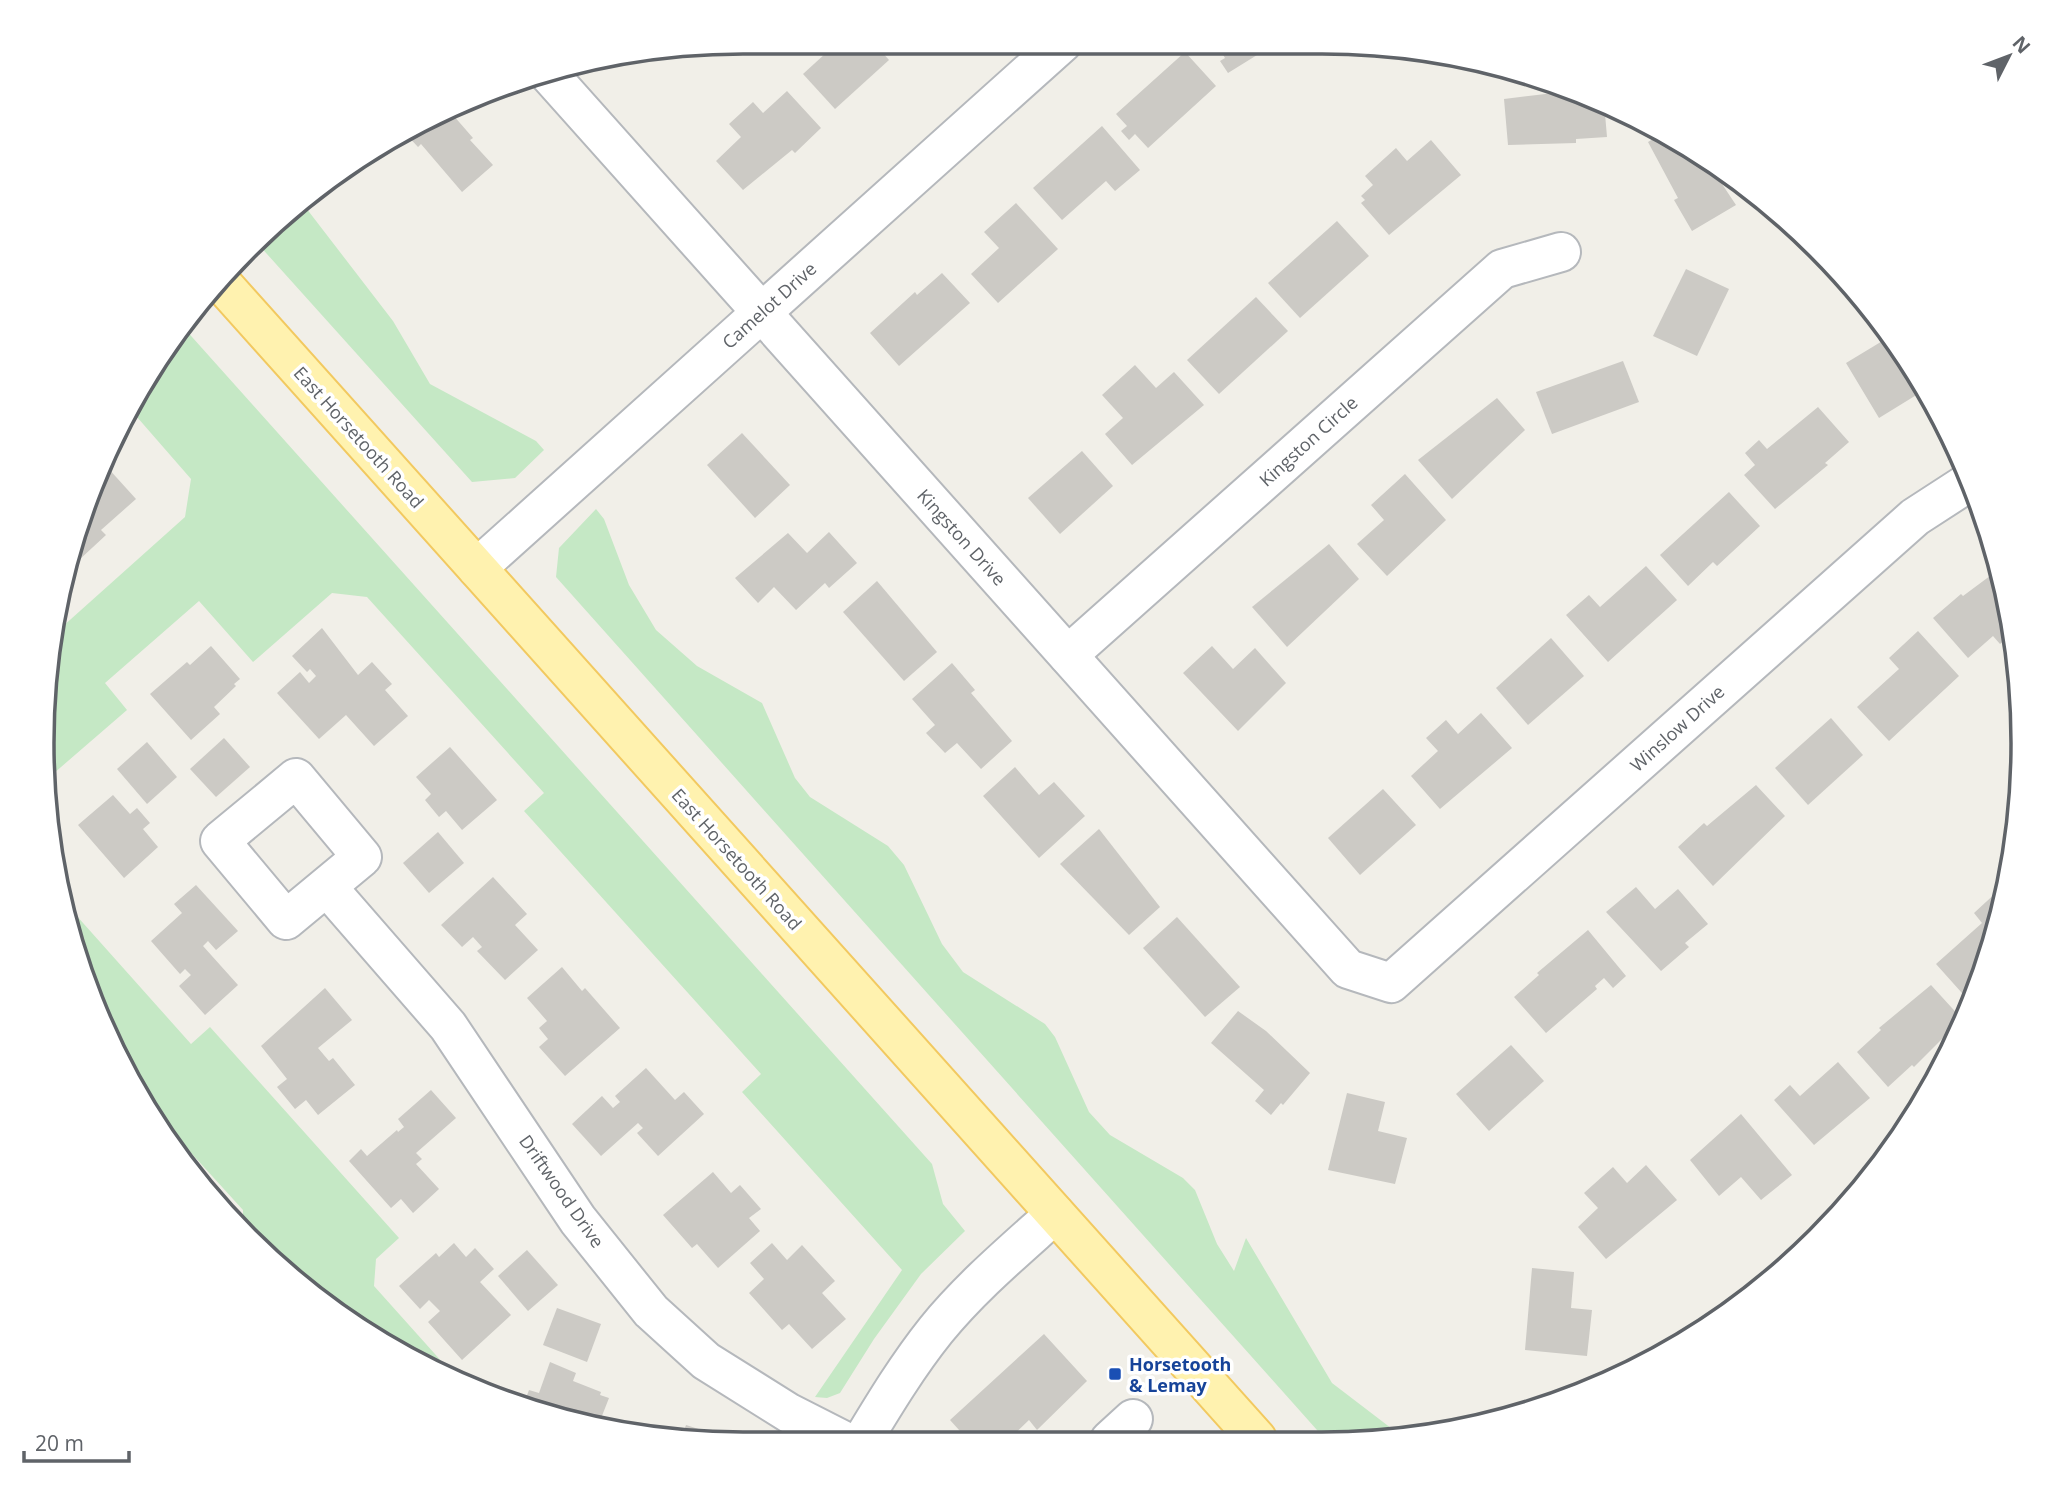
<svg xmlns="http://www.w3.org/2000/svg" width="2065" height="1486" viewBox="0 0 2065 1486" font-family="'Open Sans',sans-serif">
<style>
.green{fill:#c5e8c5}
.building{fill:#cccac5}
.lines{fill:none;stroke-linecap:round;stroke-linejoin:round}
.minor-casing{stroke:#b5b8bc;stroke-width:42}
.major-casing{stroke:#f2c960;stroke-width:42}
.minor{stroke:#fff;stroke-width:38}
.major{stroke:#fff2af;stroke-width:38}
.transit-dot{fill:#1a4fb4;stroke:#fff;stroke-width:2.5}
.labels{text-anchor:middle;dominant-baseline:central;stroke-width:7;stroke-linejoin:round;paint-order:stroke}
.street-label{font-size:18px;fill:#5f6368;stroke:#fff}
.transit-label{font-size:18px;font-weight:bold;fill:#164399;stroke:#fff;text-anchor:start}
.rim{fill:none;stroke:#5f6368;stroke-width:3.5}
</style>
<rect width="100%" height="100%" fill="#f1efe8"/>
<g class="green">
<polygon points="303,204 393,321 430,384 536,441 544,450 515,478 472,482 258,244"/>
<polygon points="184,328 932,1164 943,1204 965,1231 921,1274 874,1339 840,1393 827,1398 815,1397 902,1270 742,1092 761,1074 524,811 544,793 367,597 332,593 253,662 199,601 105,683 127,710 46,780 43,698 52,636 185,517 191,479 130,409"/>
<polygon points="596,509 604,519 629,585 656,630 697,666 762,703 795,778 810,797 888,846 904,865 942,944 963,972 1045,1024 1055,1037 1089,1112 1110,1135 1183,1178 1195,1190 1217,1244 1234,1271 1246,1238 1332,1383 1404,1438 1325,1439 556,577 559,548"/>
<polygon points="67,905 191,1044 210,1027 399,1238 376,1259 374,1286 460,1382 433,1372 316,1299 243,1231 243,1210 142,1099 96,1012"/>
</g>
<g class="building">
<polygon points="838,42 873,42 889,60 835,109 803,74"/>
<polygon points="903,42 917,42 909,49"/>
<polygon points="1215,42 1278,42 1228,73 1220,61 1225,58"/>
<polygon points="1185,52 1216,86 1148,148 1135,134 1129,140 1121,131 1127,126 1116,114"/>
<polygon points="787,91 821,128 795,153 792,150 743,190 716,161 741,137 729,124 753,102 763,113"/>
<polygon points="1571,91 1571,93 1581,92 1604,102 1607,137 1576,139 1576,143 1508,145 1504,99"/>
<polygon points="451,108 455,113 453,115 473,138 470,140 493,165 462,192 421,144 418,147 405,133"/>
<polygon points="1102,126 1140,170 1115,191 1106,181 1062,220 1033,188"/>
<polygon points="1665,132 1706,160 1736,205 1692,231 1674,200 1678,198 1648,142"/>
<polygon points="1431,140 1461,175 1389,235 1361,203 1365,200 1361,196 1373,185 1365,176 1396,148 1407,161"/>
<polygon points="1016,203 1058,249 998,303 971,274 999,248 984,232"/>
<polygon points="1337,221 1369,256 1300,318 1268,283"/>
<polygon points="1686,269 1729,289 1697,356 1653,336"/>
<polygon points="942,273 970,303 899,366 870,333 915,292 917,295"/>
<polygon points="1256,297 1288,331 1219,394 1187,360"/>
<polygon points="1889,337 1915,373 1908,377 1918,394 1879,418 1846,363"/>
<polygon points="1623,361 1639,402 1552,434 1536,392"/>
<polygon points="1135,365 1156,388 1174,372 1204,405 1132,465 1105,434 1123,418 1102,395"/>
<polygon points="1497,398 1525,430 1452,499 1418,460"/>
<polygon points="1818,407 1849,442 1825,463 1828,465 1775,509 1744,475 1755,465 1745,453 1759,440 1767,449"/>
<polygon points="742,433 790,485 755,518 707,465"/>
<polygon points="109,450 117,459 107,467 136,499 101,530 106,535 79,560 73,554"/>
<polygon points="1082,451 1113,486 1060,534 1028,498"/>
<polygon points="1405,474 1446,520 1387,576 1357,544 1384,520 1371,505"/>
<polygon points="1729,492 1760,526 1717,566 1713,562 1688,586 1660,555"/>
<polygon points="829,532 857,563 829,588 825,583 796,610 774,587 758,603 735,578 788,533 807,553"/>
<polygon points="1329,544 1359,579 1287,647 1252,607"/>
<polygon points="1646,566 1677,600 1608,662 1566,615 1589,595 1600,607"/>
<polygon points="1998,570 2013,633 2000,644 1993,636 1968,658 1933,618 1961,594 1963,596"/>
<polygon points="66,574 74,582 59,595 65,579"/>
<polygon points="877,581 937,652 904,681 843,612"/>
<polygon points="322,628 358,675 372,662 392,684 385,690 408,716 374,746 346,715 319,739 277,693 300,672 309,683 316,676 310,669 307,672 292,656"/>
<polygon points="1918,631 1959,676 1889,741 1857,707 1899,669 1889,658"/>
<polygon points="1551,638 1584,676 1528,725 1496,688"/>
<polygon points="211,646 240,679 234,684 236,686 214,707 220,714 191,740 150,694 187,662 190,665"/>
<polygon points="1212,646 1233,669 1255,648 1286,683 1238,731 1183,673"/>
<polygon points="952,663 975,690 971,693 1012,741 981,769 957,743 945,753 926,733 935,725 912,699"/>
<polygon points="1481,713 1512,748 1440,809 1411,776 1438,751 1426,738 1446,720 1458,734"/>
<polygon points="1831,718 1863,755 1808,805 1775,768"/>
<polygon points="224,738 250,767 216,797 190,769"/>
<polygon points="147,742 177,777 147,804 117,769"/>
<polygon points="450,747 497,800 462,830 446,811 439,817 425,800 431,794 416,777"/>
<polygon points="1015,767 1039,795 1054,782 1085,816 1039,858 983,796"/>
<polygon points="1756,785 1785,816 1713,886 1678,847 1704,823 1707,826"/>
<polygon points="1383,789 1416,825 1360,875 1328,838"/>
<polygon points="113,795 130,814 137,808 150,823 143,829 158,847 124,878 78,825"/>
<polygon points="1099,829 1160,907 1129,935 1060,864"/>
<polygon points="438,832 464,863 429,893 403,863"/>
<polygon points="493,877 527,914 515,925 538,950 505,980 477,951 482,947 473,937 462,947 441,925"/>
<polygon points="196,885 238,931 216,950 208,941 203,946 238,985 205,1015 179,986 191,975 185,969 180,974 151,941 182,913 174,904"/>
<polygon points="1636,887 1655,909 1678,889 1708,924 1685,943 1689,947 1661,971 1606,912"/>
<polygon points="1999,890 2004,896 1999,925 1970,1002 1936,964 1982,923 1974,913"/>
<polygon points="1177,917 1240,987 1205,1017 1143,948"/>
<polygon points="1588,930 1626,976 1613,988 1604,978 1595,986 1597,989 1546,1033 1514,997 1539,975 1537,973"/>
<polygon points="562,967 582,991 585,988 620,1028 565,1076 539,1047 548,1039 539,1028 547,1021 527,998"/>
<polygon points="1931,985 1962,1019 1914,1067 1912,1065 1888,1087 1857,1052 1881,1030 1879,1028"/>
<polygon points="325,988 352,1020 318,1048 329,1061 333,1058 355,1085 318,1115 306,1100 295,1109 277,1087 287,1079 261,1046"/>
<polygon points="1238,1011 1266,1031 1310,1073 1283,1105 1281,1103 1271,1115 1255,1101 1264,1090 1211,1043"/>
<polygon points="1511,1045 1544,1081 1489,1131 1456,1094"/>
<polygon points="1838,1062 1870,1098 1814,1145 1774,1100 1790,1085 1800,1096"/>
<polygon points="646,1068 675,1100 684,1092 704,1114 658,1156 637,1133 643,1128 638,1123 601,1156 572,1124 602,1096 613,1108 620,1102 615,1096"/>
<polygon points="431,1090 456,1118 416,1153 422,1159 416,1164 439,1189 413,1213 401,1199 391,1208 349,1161 361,1149 367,1156 397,1130 398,1132 404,1127 398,1119"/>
<polygon points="1347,1093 1385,1102 1378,1131 1407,1138 1395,1184 1328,1170"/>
<polygon points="1741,1114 1792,1175 1761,1200 1741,1177 1719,1196 1690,1160"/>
<polygon points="1646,1165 1677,1200 1606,1259 1578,1227 1598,1208 1584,1193 1613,1167 1627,1183"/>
<polygon points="713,1172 731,1193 740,1185 761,1209 749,1218 760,1231 718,1268 697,1244 692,1248 663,1215"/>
<polygon points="454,1243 466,1257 475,1248 494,1269 480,1282 511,1315 462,1360 428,1322 440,1311 429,1300 420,1309 399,1286 436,1253 439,1257"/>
<polygon points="772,1243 787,1260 802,1245 835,1281 822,1293 846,1319 812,1349 789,1324 782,1330 749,1293 764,1279 750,1263"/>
<polygon points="527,1250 558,1285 528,1311 498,1276"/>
<polygon points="1532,1268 1574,1272 1571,1308 1592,1310 1587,1356 1525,1350"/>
<polygon points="557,1308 601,1324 587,1362 543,1345"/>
<polygon points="1044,1334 1087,1381 1037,1430 1029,1420 1007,1441 969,1441 950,1420"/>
<polygon points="550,1362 576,1373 573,1381 601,1392 600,1395 609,1398 598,1426 562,1420 523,1406 529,1390 539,1393"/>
<polygon points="686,1425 730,1439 729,1442 681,1440"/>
</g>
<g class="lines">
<g class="minor-casing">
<g id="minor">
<polyline points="546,71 1348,969 1391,983 1915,517 1969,482"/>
<polyline points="477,568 1063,42"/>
<polyline points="1068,655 1502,269 1561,252"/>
<polygon points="296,778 362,857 286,920 220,841"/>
<polyline points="327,887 448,1026 578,1220 651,1311 706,1361 789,1413 846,1442"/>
<polyline points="1110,1440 1133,1419"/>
<path d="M862 1441C885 1403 908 1365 936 1330 971 1287 1014 1251 1055 1214"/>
</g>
</g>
<g class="major-casing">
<polyline id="major" points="218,279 1257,1439"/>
</g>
<use href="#minor" class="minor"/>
<use href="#major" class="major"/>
</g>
<rect class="transit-dot" x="1108" y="1367" width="14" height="14" rx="3.5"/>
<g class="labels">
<g class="street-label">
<text transform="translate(769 305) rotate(-42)">Camelot Drive</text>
<text transform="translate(359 437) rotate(48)">East Horsetooth Road</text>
<text transform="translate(1308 441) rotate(-42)">Kingston Circle</text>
<text transform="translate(962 537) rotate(48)">Kingston Drive</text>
<text transform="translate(1677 728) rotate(-42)">Winslow Drive</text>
<text transform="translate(737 859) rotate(48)">East Horsetooth Road</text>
<text transform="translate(562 1191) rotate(55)">Driftwood Drive</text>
</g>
<g class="transit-label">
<text x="1129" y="1364">Horsetooth<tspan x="1129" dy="21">&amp; Lemay</tspan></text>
</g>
</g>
<path d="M0 0H2065V1486H0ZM743 54H1322A689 689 0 0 1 2011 743V743A689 689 0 0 1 1322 1432H743A689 689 0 0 1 54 743V743A689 689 0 0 1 743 54Z" fill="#fff" fill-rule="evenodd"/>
<path class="rim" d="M743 54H1322A689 689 0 0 1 2011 743V743A689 689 0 0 1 1322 1432H743A689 689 0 0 1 54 743V743A689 689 0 0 1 743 54Z"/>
<g transform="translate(2009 56) rotate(48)" stroke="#ffffff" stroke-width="5" paint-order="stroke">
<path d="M0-5L12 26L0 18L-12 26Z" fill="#5f6368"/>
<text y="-10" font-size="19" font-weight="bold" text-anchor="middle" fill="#5f6368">N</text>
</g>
<path d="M24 1451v10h105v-10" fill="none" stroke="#5f6368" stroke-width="3.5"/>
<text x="35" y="1451" font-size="21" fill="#5f6368" stroke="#ffffff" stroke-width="5" paint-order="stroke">20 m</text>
</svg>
